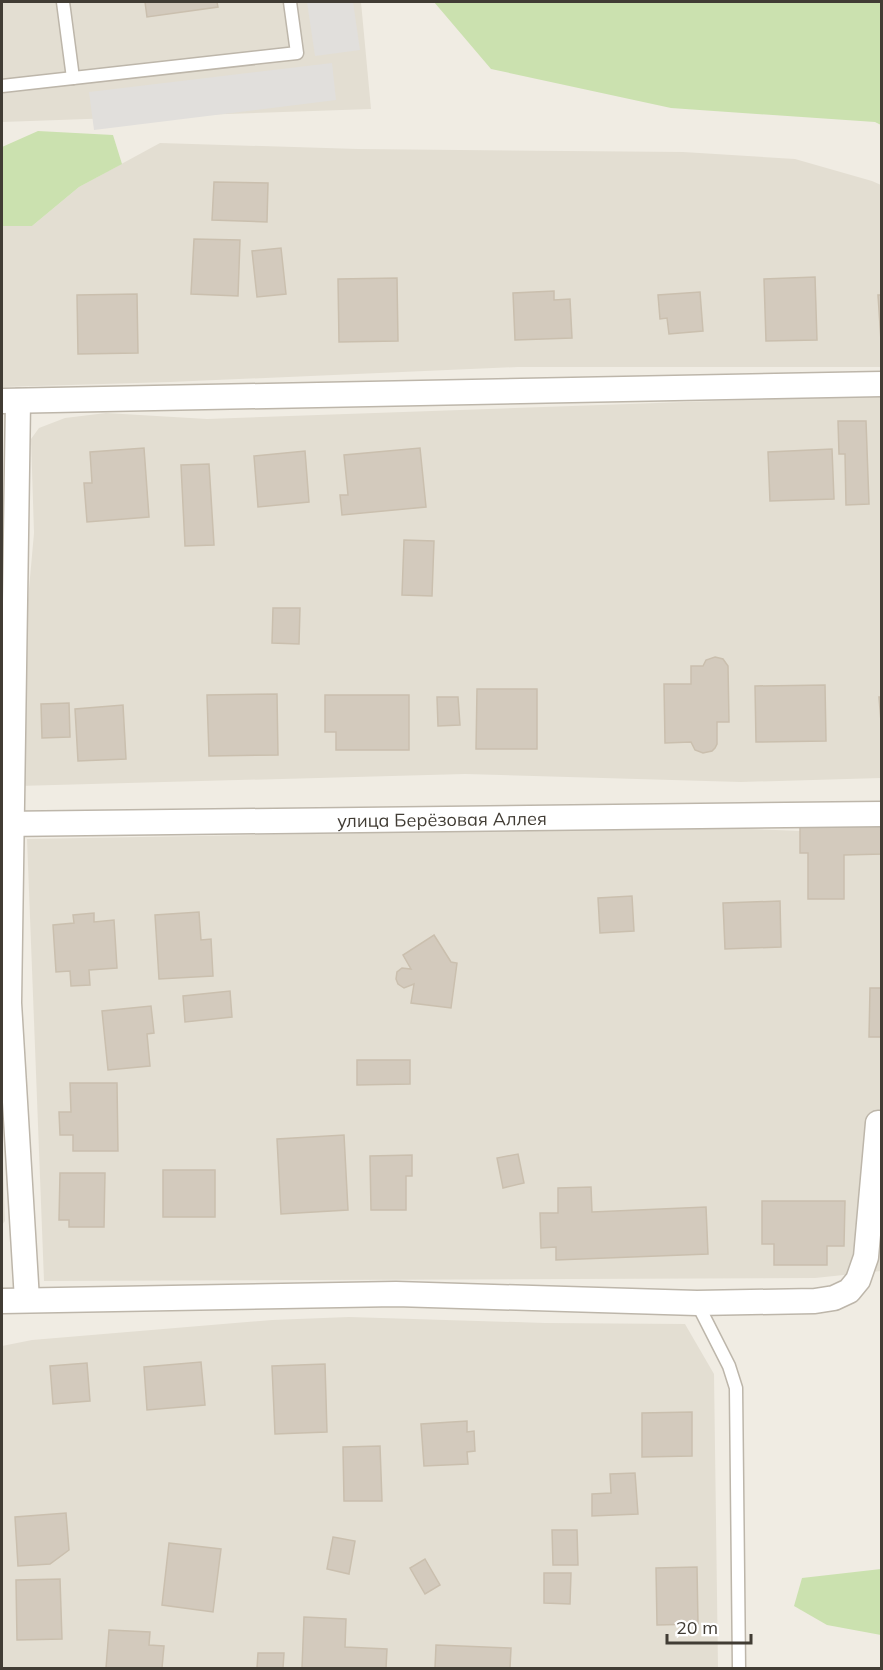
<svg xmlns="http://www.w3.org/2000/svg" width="883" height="1670" viewBox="0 0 883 1670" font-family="Mulish,sans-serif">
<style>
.residential{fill:#e3ded2}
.green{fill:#cbe1af}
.parking{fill:#e1dfdc}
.building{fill:#d3cabd;stroke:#cabfae;stroke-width:1.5}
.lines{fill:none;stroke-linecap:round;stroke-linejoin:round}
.lane-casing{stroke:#bdb6aa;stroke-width:15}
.street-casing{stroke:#bdb6aa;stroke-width:27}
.lane{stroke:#fff;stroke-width:12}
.street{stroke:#fff;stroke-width:24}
.labels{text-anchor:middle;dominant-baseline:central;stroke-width:4.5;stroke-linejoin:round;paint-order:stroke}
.street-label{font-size:18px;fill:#413c34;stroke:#fff}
</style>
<rect width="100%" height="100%" fill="#f0ece3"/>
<g class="residential">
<polygon points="2,2 361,2 371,109 2,122"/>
<polygon points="160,143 358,149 683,152 795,159 872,181 881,185 881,367 518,367 170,382 2,387 2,226 32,226 79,187"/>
<polygon points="881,395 881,778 741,782 465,774 18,786 22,667 34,533 31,439 39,428 65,418 106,413 207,419"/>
<polygon points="697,827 881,834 881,1271 815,1278 44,1281 27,839"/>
<polygon points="2,1134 5,1221 2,1225"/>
<polygon points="349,1317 545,1323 685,1324 714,1374 718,1668 2,1668 2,1346 32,1340 272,1320"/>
</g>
<g class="green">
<polygon points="434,2 881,2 881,125 875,122 671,108 491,69"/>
<polygon points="38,131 113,135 122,164 79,187 32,226 2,226 2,147"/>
<polygon points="881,1569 881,1635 827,1625 794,1606 802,1578"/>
</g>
<g class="parking">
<polygon points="307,2 353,2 360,50 315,56"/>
<polygon points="332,63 336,100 94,130 89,92"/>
</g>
<g class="building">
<polygon points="145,2 217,2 218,7 147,17"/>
<polygon points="214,182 268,183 267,222 212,220"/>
<polygon points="194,239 240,240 238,296 191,294"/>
<polygon points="281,248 286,294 257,297 252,251"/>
<polygon points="815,277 817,340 766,341 764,279"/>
<polygon points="397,278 398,341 339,342 338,279"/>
<polygon points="554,291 554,300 570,299 572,338 515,340 513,293"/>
<polygon points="700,292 703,331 669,334 667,318 660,319 658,295"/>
<polygon points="137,294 138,353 78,354 77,295"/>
<polygon points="878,295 882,295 881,341"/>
<polygon points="838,421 866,421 869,504 846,505 845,454 839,454"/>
<polygon points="144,448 149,517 87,522 84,483 92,483 90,452"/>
<polygon points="420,448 426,507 342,515 340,495 348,495 344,455"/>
<polygon points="832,449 834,499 770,501 768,452"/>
<polygon points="305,451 309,502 258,507 254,456"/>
<polygon points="209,464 214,545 185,546 181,465"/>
<polygon points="404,540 434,541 432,596 402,595"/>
<polygon points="273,608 300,608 299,644 272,643"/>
<polygon points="715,657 723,659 728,666 729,722 717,722 717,744 715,748 712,751 703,753 695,750 691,742 665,743 664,684 691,684 691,666 703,666 706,660"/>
<polygon points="825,685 826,741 756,742 755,686"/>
<polygon points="477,689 537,689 537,749 476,749"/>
<polygon points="277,694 278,755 209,756 207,695"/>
<polygon points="325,695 409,695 409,750 336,750 336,732 325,732"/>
<polygon points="437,697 458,697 460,725 438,726"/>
<polygon points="879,697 882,697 882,734"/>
<polygon points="69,703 70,737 42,738 41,704"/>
<polygon points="123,705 126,759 78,761 75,709"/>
<polygon points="800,826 882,826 882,854 844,855 844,899 808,899 808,853 800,853"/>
<polygon points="632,896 634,931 600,933 598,898"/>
<polygon points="780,901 781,947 725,949 723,903"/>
<polygon points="199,912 201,940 211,939 213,976 159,979 155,915"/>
<polygon points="94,913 94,922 114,920 117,968 89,970 90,985 71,986 70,971 56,972 53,925 74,923 73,915"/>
<polygon points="434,935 451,962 457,963 451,1008 411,1003 414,984 404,988 398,984 396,979 397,972 402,968 411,969 403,955"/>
<polygon points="870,988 882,988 882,1037 869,1037"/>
<polygon points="230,991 232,1017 185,1022 183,996"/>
<polygon points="151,1006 154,1033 147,1034 150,1066 108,1070 102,1011"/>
<polygon points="357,1060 410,1060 410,1084 357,1085"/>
<polygon points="70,1083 117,1083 118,1151 73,1151 73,1135 60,1135 59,1112 71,1112"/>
<polygon points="344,1135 348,1210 281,1214 277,1139"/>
<polygon points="518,1154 524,1183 503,1188 497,1158"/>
<polygon points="412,1155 412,1176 406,1176 406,1210 371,1210 370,1156"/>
<rect x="163" y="1170" width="52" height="47"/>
<polygon points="60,1173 105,1173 104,1227 69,1227 69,1220 59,1220"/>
<polygon points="591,1187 592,1212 706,1207 708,1254 556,1260 556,1247 541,1248 540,1213 558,1213 558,1188"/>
<polygon points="762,1201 845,1201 844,1246 827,1246 827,1265 774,1265 774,1244 762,1244"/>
<polygon points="201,1362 205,1405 147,1410 144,1367"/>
<polygon points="87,1363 90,1401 53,1404 50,1366"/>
<polygon points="325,1364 327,1432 275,1434 272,1366"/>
<polygon points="692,1412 692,1456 642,1457 642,1413"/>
<polygon points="467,1421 467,1432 474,1431 475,1451 467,1452 468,1464 424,1466 421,1424"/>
<polygon points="380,1446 382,1501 344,1501 343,1447"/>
<polygon points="635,1473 638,1514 592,1516 592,1494 611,1493 610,1474"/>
<polygon points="66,1513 69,1550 50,1564 18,1566 15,1517"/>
<polygon points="552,1530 577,1530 578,1565 553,1565"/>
<polygon points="333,1537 355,1541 349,1574 327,1569"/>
<polygon points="169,1543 221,1549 213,1612 162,1605"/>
<polygon points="425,1559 440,1585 425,1594 410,1568"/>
<polygon points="697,1567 698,1624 657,1625 656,1568"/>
<polygon points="544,1573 571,1573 570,1604 544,1603"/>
<polygon points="60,1579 62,1639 17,1640 16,1580"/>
<polygon points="304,1617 346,1619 345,1647 387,1649 386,1668 302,1668"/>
<polygon points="109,1630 150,1632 149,1645 164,1646 162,1668 106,1668"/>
<polygon points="436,1645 511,1648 510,1668 435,1668"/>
<polygon points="258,1653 284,1653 283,1668 257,1668"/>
</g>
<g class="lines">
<g class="lane-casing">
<g id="lane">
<polyline points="63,2 73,78"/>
<polyline points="2,86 297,53 290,2"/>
<polyline points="697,1303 729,1366 736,1388 739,1668"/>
</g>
</g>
<g class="street-casing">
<g id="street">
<polyline points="2,401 882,384"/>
<polyline points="18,401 9,1003 27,1300"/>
<path id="s1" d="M2 824 882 814"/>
<polyline points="2,1301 396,1294 697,1303 815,1301 834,1298 849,1291 858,1280 866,1257 878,1123"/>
</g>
</g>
<use href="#lane" class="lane"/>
<use href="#street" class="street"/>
</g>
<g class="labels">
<g class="street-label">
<text stroke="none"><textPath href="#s1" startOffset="440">улица Берёзовая Аллея</textPath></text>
</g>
</g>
<rect width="883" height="1670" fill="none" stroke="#413c34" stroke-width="6"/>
<path d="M667 1634v9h84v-9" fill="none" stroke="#413c34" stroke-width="3"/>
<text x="676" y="1634" font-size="18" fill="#413c34" stroke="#ffffff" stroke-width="4.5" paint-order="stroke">20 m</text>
</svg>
